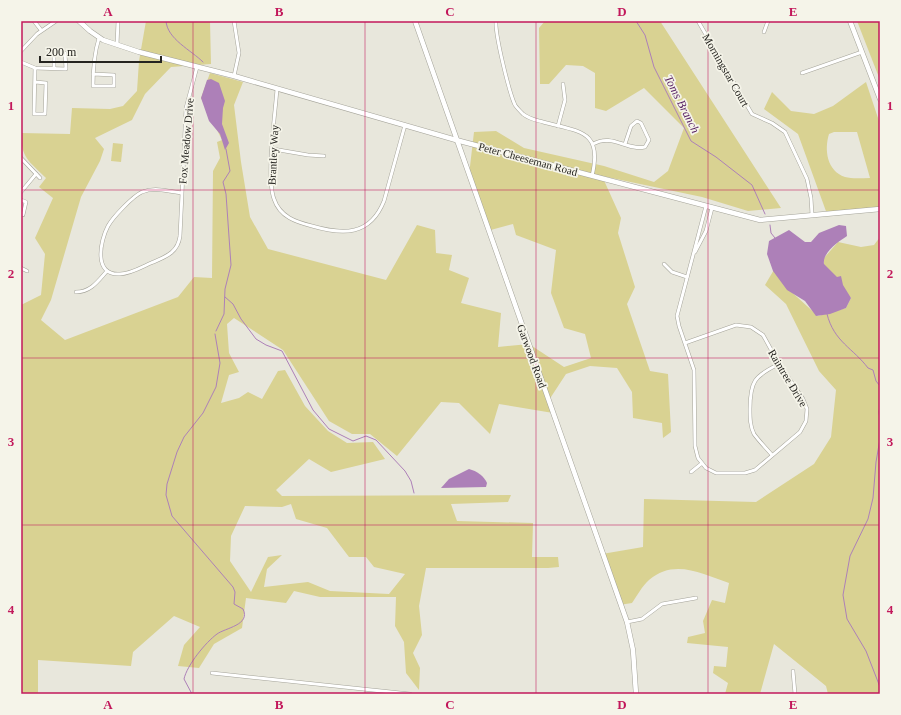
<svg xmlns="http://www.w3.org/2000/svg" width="901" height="715" viewBox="0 0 901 715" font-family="Georgia,serif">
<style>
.green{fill:#d9d292;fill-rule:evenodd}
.water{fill:#ad80b8}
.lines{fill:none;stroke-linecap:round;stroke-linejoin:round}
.stream{stroke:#ad80b8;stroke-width:1}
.street-casing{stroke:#a4a399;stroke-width:4}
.secondary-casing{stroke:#a4a399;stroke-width:5.5}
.street{stroke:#fff;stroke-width:3}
.secondary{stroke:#fff;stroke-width:4.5}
.grid{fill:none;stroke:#c2185b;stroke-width:1;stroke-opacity:0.55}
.labels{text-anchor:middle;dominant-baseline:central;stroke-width:3.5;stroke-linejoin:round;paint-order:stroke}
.street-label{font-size:11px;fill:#252420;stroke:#f5f4e9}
.water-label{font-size:12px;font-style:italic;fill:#561e63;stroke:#f5f4e9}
.neatline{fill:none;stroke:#c2185b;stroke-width:1.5}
.grid-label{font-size:13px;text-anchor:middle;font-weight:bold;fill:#c2185b}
</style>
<rect width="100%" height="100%" fill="#e8e7dc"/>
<g class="green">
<path d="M146 21H210L211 64 171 67 145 94 132 120 95 138 104 149 100 161 81 197 51 300 41 320 65 340 178 297 194 277 212 278 213 171 220 158 217 142 222 140 201 98 210 73 243 82 234 105 241 162 250 217 268 249 386 280 417 225 435 230 436 253 452 255 449 270 469 278 461 303 501 313 498 347 529 344 564 367 591 358 585 334 564 328 551 293 556 250 516 235 513 224 487 231 469 175 474 132 496 131 524 148 604 166 654 182 668 171 684 128 644 88 606 111 595 108V73L583 66 566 65 549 84H540L539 28 545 21H660L781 208 748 211 702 197 602 176 621 218 618 233 635 287 627 304 650 371 668 374 671 432 663 438 662 423 633 418 632 392 617 368 590 366 566 374 549 400 553 413 499 404 490 434 459 403 441 402 397 456 370 434H352L329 421 283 350 234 318 227 324 229 353 239 372 229 375 221 403 239 398 248 392 262 399 278 371 285 370 305 406 328 431 347 443 373 442 385 459 331 472 309 459 276 490 282 496 511 495 508 502 451 504 457 521 533 523 532 557H558L559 567 548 568H426L419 606 422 635 413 653 420 668 419 690 406 673 404 642 395 626 396 597H320L294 591 286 603 246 598 242 628 214 644 199 668 178 666 184 645 200 627 174 616 133 652 131 666 38 660V694H21V305L41 295 45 254 35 238 53 198 39 187 46 178C29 161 21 158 21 133L70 134 72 108 110 109 123 106 137 91 139 61ZM291 504 296 519 327 528 349 557H366L374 567 405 574 389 594 330 591 308 582 264 587 267 569 282 555 268 557 251 592 230 561 231 536 245 506 282 507Z"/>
<polygon points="857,21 880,21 880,80"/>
<path d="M866 82 880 124V209L827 214 798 134 764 109 772 92 791 111 814 114 833 106ZM834 132H857L870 178C862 178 852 179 845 177 827 171 824 150 829 134Z"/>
<polygon points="113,143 123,144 121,162 111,161"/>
<path d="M880 237V694H828L826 686 774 644 760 694H725L728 683 713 673 714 666 726 667 728 647 687 643 688 637 705 633 703 621 712 600 725 603 729 583C703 574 674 558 649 580 642 586 637 596 632 603L619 605 602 554 643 547 644 499 756 502 814 464 831 437 836 390 819 371 786 304 765 285 775 268 786 287 818 316 846 308 851 298 824 267V258L838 242 861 247 874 245Z"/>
</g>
<g class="water">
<polygon points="211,79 219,83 225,101 223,108 222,124 229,143 225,150 220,134 209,121 201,98 207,80"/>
<path d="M839 225 846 226 847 236C841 240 822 252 824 264L837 277 841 276 843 285 851 298 846 308 830 314 816 316 805 301 787 290 773 271 767 254 769 241 789 230 805 242H811L819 233Z"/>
<path d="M469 469C477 471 484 476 487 483L486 487 441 488 449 479Z"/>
</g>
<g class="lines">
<g class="stream">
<path d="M166 21C167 39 191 50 203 62"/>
<polyline points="636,21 645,35 654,67 691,141 716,157 752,185 765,214"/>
<polyline points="770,225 771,233 775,238"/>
<polyline points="225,297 233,304 241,319 256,339 266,345 282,351 313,410 329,429 353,441 366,436 376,440 405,471 411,481 414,493"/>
<path d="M827 314C834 342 853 348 868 368L873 370 876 381 880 386"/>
<polyline points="216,331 224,314 225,289 231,265 226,194 223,182 230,171 226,149"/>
<polyline points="880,406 879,412 880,420"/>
<polyline points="880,439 876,462 873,498 868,519 850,556 843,595 847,619 866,651 880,687"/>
<path d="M192 694 184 679C187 665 206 642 217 634 225 628 251 625 243 609L234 604 235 592 233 587 172 516 166 495 167 484 177 452 184 437 203 413 216 387 220 363 215 334"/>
</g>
<g class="street-casing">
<g id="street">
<polyline points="34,21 41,30"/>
<path d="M496 21C495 35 509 92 515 105 517 108 520 111 523 114 529 119 536 120 543 122 580 132 603 130 592 176"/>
<polyline points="698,21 752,114 772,123 785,132 807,179 811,198 812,215"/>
<polyline points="764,32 768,21"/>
<polyline points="117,45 118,21"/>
<polyline points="21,51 37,34 56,21"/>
<polyline points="21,62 35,68 66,69 65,53 54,54 54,68"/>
<polyline points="802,73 862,52"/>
<path d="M93 74 114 75V86H93C93 69 94 54 99 38"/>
<polyline points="234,76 239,53 234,21"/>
<polyline points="35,82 46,83 45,114 34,114 35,68"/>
<path d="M277 89C275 116 266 177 274 199 280 217 296 222 312 226 343 235 370 236 384 201L405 125"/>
<polyline points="558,126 565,100 563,84"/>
<path d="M593 144C612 133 627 151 645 147L649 140 641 123 637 121 631 126 625 144"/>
<polyline points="273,149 308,155 324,156"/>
<polyline points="21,158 40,178"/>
<polyline points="21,192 36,174"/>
<path d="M181 193C169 191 154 187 142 192 133 196 113 217 108 226 100 241 93 276 120 274 130 274 142 267 151 263 165 257 178 253 180 236L186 108 197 67"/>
<polyline points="21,200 26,202 23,215 21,215"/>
<polyline points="695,252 706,231 712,208"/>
<polyline points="664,264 672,272 687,277"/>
<polyline points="21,268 27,271"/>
<path d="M76 292C91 292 98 281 107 271"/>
<polyline points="685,343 736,325 751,327 763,335 779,364 803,399 807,409 806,421 800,432 755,470 745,473 716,473 706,468 698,458 695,446 694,370 679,326 677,316 706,206"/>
<path d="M772 455C766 448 759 441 754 434 750 426 750 418 750 409 750 382 754 376 779 364"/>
<polyline points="691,472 701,464"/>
<polyline points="627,622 642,619 662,604 696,598"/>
<polyline points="793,671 795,694"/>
<polyline points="212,673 410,694"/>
</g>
</g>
<g class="secondary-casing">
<g id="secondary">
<polyline points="79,21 90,31 103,40 139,52 234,76 456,140 760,220 880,209"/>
<polyline points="415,21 627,622 633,650 636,694"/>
<polyline points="850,21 880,99"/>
</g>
</g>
<use href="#street" class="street"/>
<use href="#secondary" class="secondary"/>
</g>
<path class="grid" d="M193 21V694M365 21V694M536 21V694M708 21V694M21 190H880M21 358H880M21 525H880"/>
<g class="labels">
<g class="street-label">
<text transform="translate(726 70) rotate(60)">Morningstar Court</text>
<text transform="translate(186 141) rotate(-85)">Fox Meadow Drive</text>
<text transform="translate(273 155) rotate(-87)">Brantley Way</text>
<text transform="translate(528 159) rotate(15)">Peter Cheeseman Road</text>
<text transform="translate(532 356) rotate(70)">Garwood Road</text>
<text transform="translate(788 378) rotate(59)">Raintree Drive</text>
</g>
<g class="water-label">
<text transform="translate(682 104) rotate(63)">Toms Branch</text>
</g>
</g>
<rect width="901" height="715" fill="none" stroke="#f5f4e9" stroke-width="44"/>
<path d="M40 56v6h121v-6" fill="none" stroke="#252420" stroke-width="2"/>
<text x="46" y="56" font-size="12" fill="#252420" stroke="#f5f4e9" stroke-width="3" paint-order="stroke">200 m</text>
<rect x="22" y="22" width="857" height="671" class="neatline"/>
<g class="grid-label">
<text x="108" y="16">A</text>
<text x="279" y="16">B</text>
<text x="450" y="16">C</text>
<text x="622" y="16">D</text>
<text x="793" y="16">E</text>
<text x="11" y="110">1</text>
<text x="890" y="110">1</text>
<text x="11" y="278">2</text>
<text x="890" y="278">2</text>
<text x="11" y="446">3</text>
<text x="890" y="446">3</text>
<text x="11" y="614">4</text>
<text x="890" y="614">4</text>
<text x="108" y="709">A</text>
<text x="279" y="709">B</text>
<text x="450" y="709">C</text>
<text x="622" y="709">D</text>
<text x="793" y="709">E</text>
</g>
</svg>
